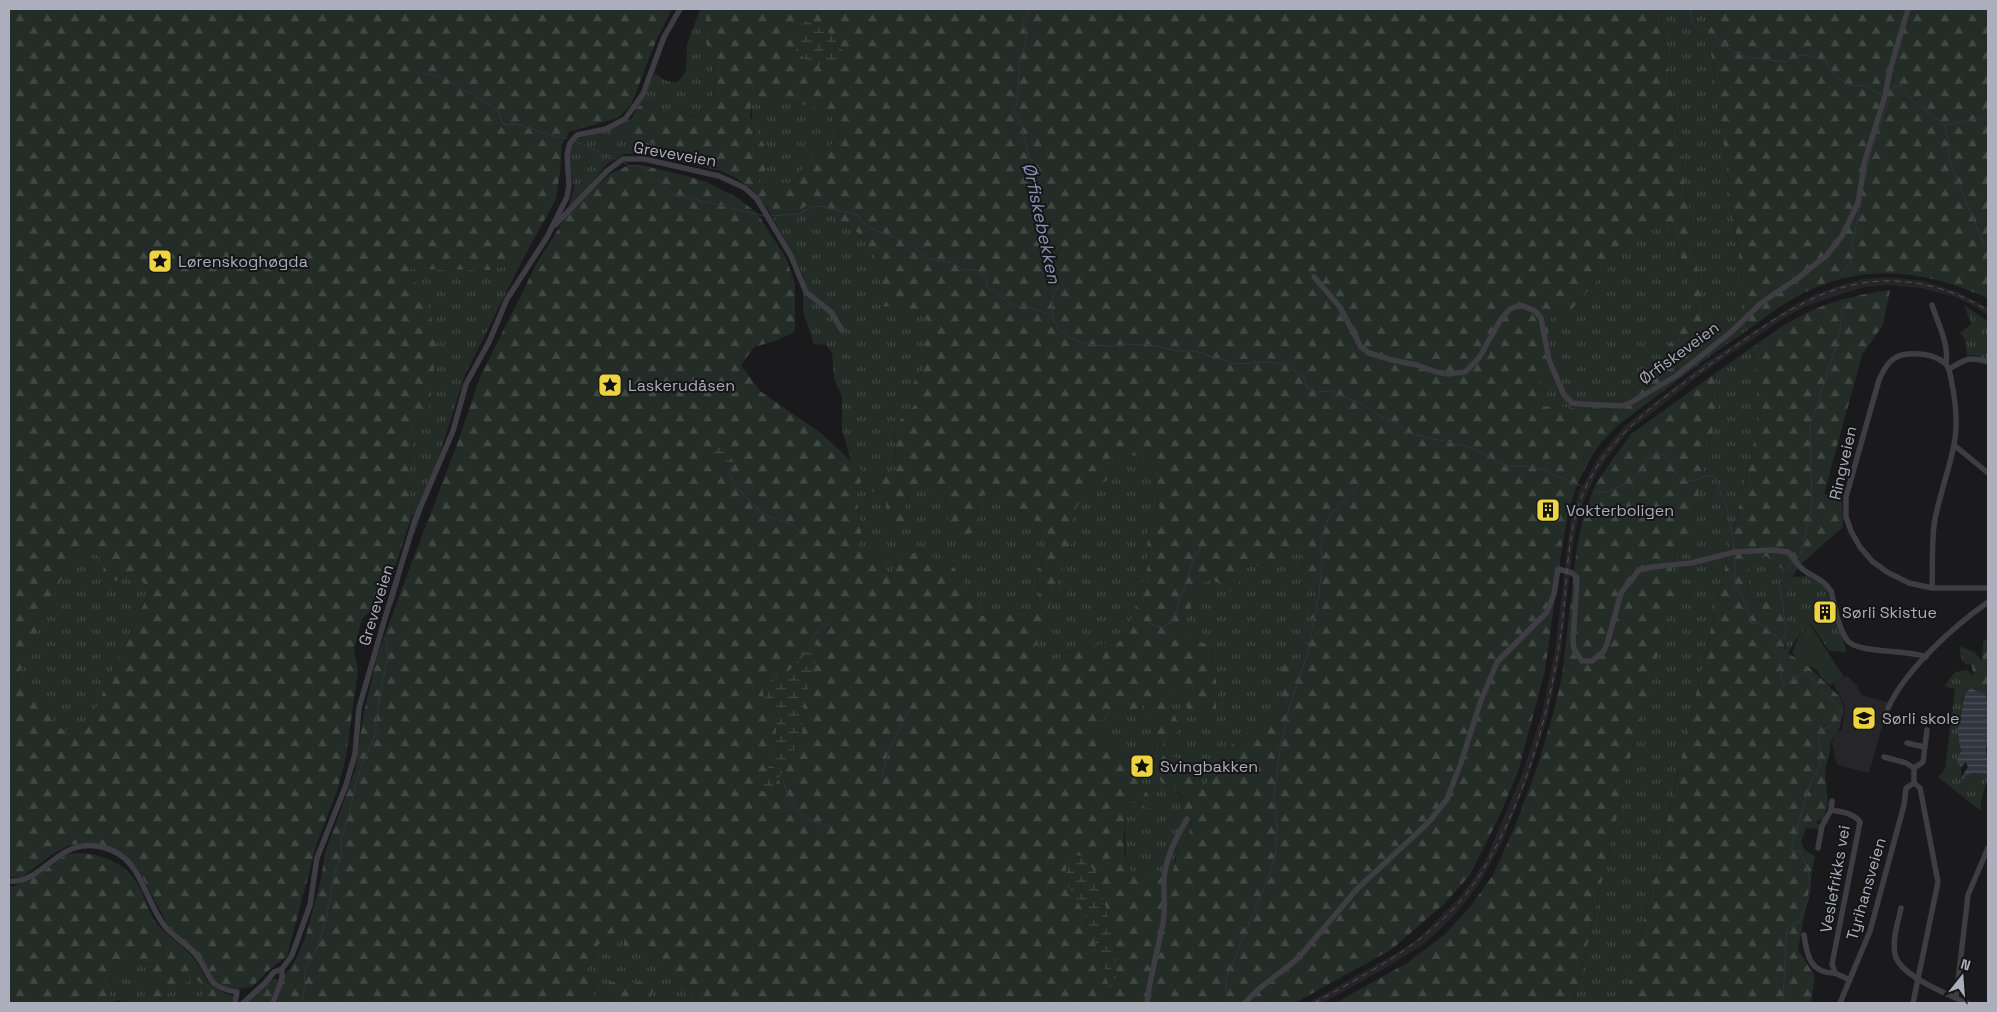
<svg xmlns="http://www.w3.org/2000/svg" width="1997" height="1012" viewBox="0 0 1997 1012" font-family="'Space Grotesk',sans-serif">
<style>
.built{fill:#262629}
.grass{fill:url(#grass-tufts)}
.forest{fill:url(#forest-firs);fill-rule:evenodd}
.wetland{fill:url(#wetland-marsh)}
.garden{fill:#232c26}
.water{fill:url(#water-rules)}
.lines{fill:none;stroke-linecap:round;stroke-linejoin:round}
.stream{stroke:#303540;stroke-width:1}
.street{stroke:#3d3d43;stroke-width:5.5}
.rail{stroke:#525259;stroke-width:1;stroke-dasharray:6 5;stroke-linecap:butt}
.labels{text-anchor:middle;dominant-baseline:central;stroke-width:4;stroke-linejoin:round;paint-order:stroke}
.street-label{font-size:16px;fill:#acaebb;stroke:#151417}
.poi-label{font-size:16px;fill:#acaebb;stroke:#151417;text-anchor:start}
.water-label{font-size:18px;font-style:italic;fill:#8595b4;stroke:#151417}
</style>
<defs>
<pattern id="grass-tufts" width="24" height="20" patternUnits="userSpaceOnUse" patternTransform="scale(1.25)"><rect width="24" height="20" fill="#232c26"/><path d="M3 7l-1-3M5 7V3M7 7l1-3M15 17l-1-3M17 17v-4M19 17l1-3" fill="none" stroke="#404844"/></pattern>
<pattern id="forest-firs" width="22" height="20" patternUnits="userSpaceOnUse" patternTransform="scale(1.25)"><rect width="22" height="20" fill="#232c26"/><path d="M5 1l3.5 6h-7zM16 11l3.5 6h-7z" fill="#404844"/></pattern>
<pattern id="wetland-marsh" width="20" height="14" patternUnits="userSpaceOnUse" patternTransform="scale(1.25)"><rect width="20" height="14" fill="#232c26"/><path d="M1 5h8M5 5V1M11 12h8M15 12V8" fill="none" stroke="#404844"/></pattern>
<pattern id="water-rules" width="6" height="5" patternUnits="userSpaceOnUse" patternTransform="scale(1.25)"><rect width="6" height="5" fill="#303540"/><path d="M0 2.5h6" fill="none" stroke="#4b505a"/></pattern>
</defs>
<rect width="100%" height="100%" fill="#1a1a1c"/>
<g class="built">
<polygon points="1887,277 1923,281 1958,292 1988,308 1988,316 1976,307 1955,297 1921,288 1887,285 1865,287 1841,294 1804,307 1786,317 1708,369 1630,430 1606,459 1595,476 1580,510 1573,544 1561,652 1548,715 1528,778 1504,838 1492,861 1479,884 1464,904 1446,924 1424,944 1387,967 1323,1003 1308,1003 1402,950 1421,936 1458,899 1473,880 1487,857 1522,774 1542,714 1555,650 1570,524 1579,492 1599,456 1625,426 1645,410 1704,364 1794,305 1816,294 1838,286 1863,279"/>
<polygon points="1847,676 1856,684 1862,695 1889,703 1869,773 1837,765 1832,743 1836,733 1842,729 1845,707 1833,683"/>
</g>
<g class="grass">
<path d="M700 9H707C707 14 705 22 705 28 704 61 733 87 696 116L683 114 677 110 671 117 662 119 660 109 651 102 637 107 655 73C663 79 668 83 678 82L686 71 687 45Z"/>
<polygon points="1660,9 1705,9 1749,329 1710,356"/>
<polygon points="758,99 785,99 829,112 840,134 831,145 807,160 796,182 761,186 758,180 751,105"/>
<polygon points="619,126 629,138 688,151 721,171 642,153 624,154 607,164 566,215 574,188 568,156 571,145 576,139"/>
<polygon points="806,206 829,213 858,233 880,263 880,288 877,296 882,306 917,310 927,320 923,336 927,352 923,371 917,377 913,384 917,403 897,423 895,433 896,470 885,474 873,492 886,494 887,509 905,503 912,491 921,487 943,498 951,509 946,527 978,515 976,503 984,494 998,497 1034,519 1047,544 1037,575 1040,593 1031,610 1013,611 1001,621 981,615 969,589 953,567 951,560 940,561 919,551 902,556 890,575 882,570 880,564 881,544 867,551 857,546 862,529 856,496 864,473 851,461 842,429 842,397 834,378 832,353 826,345 814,344 803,311 804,277 771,214 798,211"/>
<polygon points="1670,222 1697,309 1631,393 1612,411 1543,406 1534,387 1549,373 1548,327 1553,312 1572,309 1639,232"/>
<polygon points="522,261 465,375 431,481 417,515 412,515 409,460 416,428 429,409 408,269 490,270"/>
<polygon points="1964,305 1988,321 1988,360 1975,355 1967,356 1965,339 1960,333 1971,324"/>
<polygon points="1751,348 1762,407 1625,1003 1574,1003 1632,751 1671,606 1690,595 1670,576 1675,552 1688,540 1719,402 1714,374"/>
<polygon points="1132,455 1149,459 1154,476 1160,511 1149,525 1147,548 1148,566 1125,640 1066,651 1058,661 1042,664 1031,660 1072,542 1072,516 1085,492 1106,481 1118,458"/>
<polygon points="87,547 104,561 115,581 133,571 150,591 87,727 65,731 51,722 16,678 71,557"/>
<path d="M1290 551 1300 552 1306 574 1317 587 1319 607 1311 611 1314 628 1298 671 1282 666C1282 675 1283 696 1280 705 1273 723 1242 733 1230 747 1218 760 1213 775 1203 789L1193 784 1200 760 1198 753 1188 768 1162 783C1178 792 1182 793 1188 811 1197 837 1183 837 1175 858 1174 863 1173 869 1172 874 1164 876 1151 881 1142 880 1119 877 1126 821 1126 805 1136 800 1143 805 1153 810L1152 801 1099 734 1100 720 1139 710 1143 703 1152 722 1155 751 1181 728 1170 706V694L1177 689 1182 692 1204 712H1216C1217 704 1218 696 1218 688 1217 683 1214 678 1214 673 1211 654 1216 641 1190 641L1181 631 1200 584 1212 579 1237 585 1249 565 1265 566Z"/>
<path d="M1766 556 1792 577 1807 576 1826 587 1847 652 1829 651 1811 624 1799 635 1788 653C1779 638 1785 621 1788 605L1748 598 1750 565Z"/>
<path d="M1967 670 1974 677 1976 691 1974 690 1963 698 1960 724 1957 730 1960 739 1962 751 1957 763 1961 767V778C1969 774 1979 771 1987 775L1988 772C1988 786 1979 797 1981 811L1938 777 1945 770 1955 689 1946 687 1945 685 1955 672Z"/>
<polygon points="613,933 623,935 632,951 643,945 657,951 674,980 697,992 694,1003 648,1003 654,990 609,982 605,1003 594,1003 595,997 587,968 597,946"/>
<polygon points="128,961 155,966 145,995 157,1003 175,988 195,978 205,987 199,1003 127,1003 117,1000 114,1003 104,1003 108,999 112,979"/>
</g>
<g class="forest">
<path d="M9 9H672L656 41 631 105 618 118 569 132 562 145 560 173 556 199 522 261 490 270 408 269 428 303 437 343 429 409 416 428 409 459 412 515 384 601 374 607 362 619 354 649 358 670 346 757 337 791 317 843 287 956 269 970 252 987 237 989 220 985 212 978 186 943 167 924 138 869 126 856 112 848 91 843 70 845 53 854 22 877H9ZM87 547 104 561 103 576 115 581 133 571 150 591 87 727 65 731 52 722 55 708 16 678 71 558Z"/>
<path d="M707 9H1660L1710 356 1617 426 1600 444 1590 459 1577 485 1569 509 1562 547 1545 671 1518 772 1500 815 1470 875 1445 903 1392 949 1295 1003H694L697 992 674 980 657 951 644 945 632 951 626 949 623 935 613 933 597 946 587 968 595 997 594 1003H277L284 976 295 961 305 939 321 879 325 853 355 770 363 717 377 656 404 583 456 447 480 377 538 261 569 212 611 173 627 166 641 165 687 176 709 183 739 199 757 213 786 258 795 284V332L772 342 754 347 741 365 760 391 822 434 864 473 856 496 862 529 858 546 867 551 881 544 886 547 880 564 882 570 890 575 902 556 919 551 940 561 951 560 953 567 969 589 981 615 1001 621 1013 611 1031 610 1040 593 1037 575 1047 544 1034 519 998 497 984 494 976 503 978 515 977 530 964 537 952 538 946 527 951 508 943 498 921 487C903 494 905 505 906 522L898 530 890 531 886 526V494L873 492 869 485 872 473 885 474 896 470 895 432 897 423 917 403 913 384 917 377 923 371 927 352 923 336 927 320 917 310 882 306 877 296 880 288V263L858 233 829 213 806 206 798 211 771 214 752 189 736 178 721 171 688 151 629 138 619 126 632 118 637 107C645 105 654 98 659 108 661 112 660 115 663 119L671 117 673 111 677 110 683 114 696 116C733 87 704 61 705 28 705 22 707 14 707 9ZM836 40 842 50 836 60 824 67ZM758 99H785L829 112 840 134 831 145 807 160 796 182 761 186 758 180 769 165 765 147 750 116 751 105ZM1670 222 1697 309 1631 393 1612 411 1543 406 1534 387 1550 373 1548 327 1553 313 1572 309 1639 232ZM1132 455 1148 459 1154 476 1160 511 1149 525 1147 548 1148 566 1125 640 1066 651 1058 661 1042 664 1031 660 1072 542V516L1085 492 1106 481 1118 458ZM1290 551 1300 552 1306 574 1317 587 1319 607 1311 611 1314 629 1298 670H1291L1287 661 1282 666C1281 676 1283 696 1280 705 1273 722 1242 733 1230 747 1218 760 1214 775 1203 789L1193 783 1200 760 1198 753 1188 768 1180 759 1165 754 1157 763 1155 773 1162 783 1178 792 1183 797V808L1192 823 1188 838 1180 843 1172 874C1164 876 1150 881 1141 879 1130 877 1124 855 1124 845 1123 832 1126 819 1126 805 1137 800 1143 805 1153 810L1152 801 1118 749 1099 734 1101 720 1139 710 1143 703 1152 722 1155 752 1181 728 1170 706V694L1176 689 1182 692 1189 715 1199 718 1204 712H1217C1215 705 1218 697 1218 689 1217 683 1215 678 1214 673 1210 654 1216 641 1190 641L1182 630 1200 584 1212 579 1230 591 1237 585 1249 565 1265 566ZM1069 860 1098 875 1116 953V991L1107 981 1102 956 1091 936 1082 908 1067 882 1066 869Z"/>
<path d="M1705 9H1988V298C1928 272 1872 262 1810 290 1789 299 1768 315 1749 329Z"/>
<path d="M1890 290 1883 325 1862 355 1824 494 1842 501 1843 527 1801 564 1792 577 1766 556 1750 565 1748 598 1788 605 1783 632 1784 646 1788 653 1808 666 1839 696 1844 708 1840 727 1830 743V753L1826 765 1825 775 1828 804 1823 820H1817L1816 823 1820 825 1819 829 1806 828 1801 842 1805 850 1815 856 1798 950 1815 976 1811 1003H1625L1762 407 1751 348C1765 339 1778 328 1793 320 1824 302 1855 295 1890 290Z"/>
<polygon points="1714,374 1719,402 1688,540 1675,552 1670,576 1690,595 1671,606 1632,751 1574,1003 1335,1003 1407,963 1444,935 1470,907 1493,875 1515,826 1537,768 1553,714 1562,676 1577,546 1584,515 1596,483 1631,434"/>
<polygon points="1988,637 1988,704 1985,696 1976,691 1972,667 1971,665 1966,664 1962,660 1959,646 1974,652 1982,661 1983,642"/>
<path d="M79 853C105 855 126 863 139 886 144 897 148 908 153 918 165 937 186 945 198 964 203 972 205 980 212 986 218 991 226 993 233 996L234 1000 232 1003H199L205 987 195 978 175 988 157 1003 144 995 155 966 128 961 112 979 108 1000 104 1003H9V886H14L44 871 67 854Z"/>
<polygon points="276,978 278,982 270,1003 244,1003 271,980"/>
<polygon points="609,982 646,982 654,990 648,1003 605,1003"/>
</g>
<g class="wetland">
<path d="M805 21C817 23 829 31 836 41 840 46 841 50 847 54L848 58 836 60 824 67 811 63 796 52V35Z"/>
<path d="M718 436C725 443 725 452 733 460L734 465 728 469C716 462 712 451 714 438Z"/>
<polygon points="815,643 818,647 816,660 804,701 802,735 771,793 761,791 760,782 772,761 777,722 763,694 763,684 787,673"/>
<polygon points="1076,855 1082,856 1098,875 1116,953 1116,991 1112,991 1107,981 1102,956 1091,936 1082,908 1072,895 1067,882 1066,869 1069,860"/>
</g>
<path class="garden" d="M1810 625 1844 677 1830 685C1817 677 1821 665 1802 666L1792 652 1799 636Z"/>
<path class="water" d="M1972 687 1974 690 1985 694 1988 704V743L1986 748 1988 772 1987 775C1980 772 1969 772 1963 779L1961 778 1968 767 1966 762 1961 767 1957 763 1958 756 1962 751C1958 743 1960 739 1957 730 1965 716 1958 697 1972 687Z"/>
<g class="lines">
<g class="stream">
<polyline points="1028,9 1027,16 1022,21 1027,39 1020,59 1017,104 1013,112 1020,119 1026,146 1032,165 1041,220 1052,252 1052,274 1057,278 1058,287 1052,299 1053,320 1058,328 1069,337 1084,344 1108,346 1146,344 1178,351 1195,351 1236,364 1265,362 1286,364 1305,379 1307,388 1316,392 1331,391 1362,404 1380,416 1397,423 1408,433 1473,448 1505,466 1523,466 1541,469 1581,486"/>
<polyline points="1690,9 1693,23 1697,25"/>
<polyline points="1706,28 1730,50 1748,58"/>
<polyline points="1752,58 1786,62 1797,56 1806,55 1824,60 1837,77 1852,86 1865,85 1882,96"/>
<polyline points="422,73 447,79 457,87 477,97 499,112 503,124 520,125 560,138 568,138"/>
<polyline points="1945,126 1950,147 1948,157 1984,245 1988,246"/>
<polyline points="576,142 598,151 603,157 617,159"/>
<path d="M623 162 630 166C650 162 659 186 674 194L764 216"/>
<polyline points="1863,187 1871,153 1893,87 1899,85 1914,102 1945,125 1988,117"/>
<polyline points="771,216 799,214 812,207 822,206 858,215 861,221 872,229 902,240 930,259 954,263 963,270 977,270 985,276 988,288 994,291 1012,305 1033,308 1052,316"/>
<polyline points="1842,275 1854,256 1852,245 1861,203"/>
<polyline points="729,472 737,488 760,511 770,517 791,524 803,535"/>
<path d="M1593 491 1595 493C1607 493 1633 483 1640 473 1645 466 1646 458 1655 455 1672 448 1671 477 1684 480 1693 483 1702 476 1711 475L1714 477C1725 501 1733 523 1734 550"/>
<polyline points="414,533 421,513"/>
<path d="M1735 554V586C1742 592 1749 614 1752 624L1758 622 1782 642 1773 650 1783 659 1778 664 1784 686 1806 671C1817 687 1832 698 1843 713L1832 725 1819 732 1820 764 1809 787 1792 845V851H1800C1814 881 1813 892 1799 922L1788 927 1786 938 1783 1003"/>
<polyline points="1796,560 1801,554 1812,505 1810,426 1836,346 1840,330 1843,304"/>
<polyline points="1782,572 1793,562"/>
<polyline points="1780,585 1786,629 1782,642"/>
<polyline points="392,605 400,578"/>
<polyline points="1148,623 1162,628 1173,620 1194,558 1202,546"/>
<polyline points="810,643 820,628 831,623"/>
<polyline points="882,775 889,750 909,710"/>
<path d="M783 781C793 809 802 821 833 827"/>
<polyline points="1226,991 1226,979 1270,873 1276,851 1277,827 1274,795 1280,749 1289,708 1307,655 1319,594 1322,568 1321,542 1325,526 1330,515 1360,484"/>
<polyline points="303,1003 305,970 317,949 326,919 336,868 342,857 341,840 349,816 356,783 361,767 376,733 376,723 381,689 388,656 387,640 381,637"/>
</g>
<g class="street">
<polyline points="555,225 607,171 623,159 644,159 719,176 745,188 757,199 791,256 806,292 831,312 842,330"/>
<polyline points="1314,277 1340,307 1361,347 1369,353 1392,360 1417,365 1436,372 1448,374 1465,372 1479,358 1501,319 1510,309 1520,305 1526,307 1535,311 1541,318 1549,360 1564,395 1572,403 1581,404 1621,406 1630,403 1676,376 1731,332 1761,303 1798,278 1827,255 1842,236 1858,203 1865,160 1885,96 1890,70 1908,9"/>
<path d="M1932 305C1938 324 1949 343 1946 364"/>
<path d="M1949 369C1966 359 1969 356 1988 362"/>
<polyline points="1954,445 1988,473"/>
<path d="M1932 588C1933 565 1931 541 1935 519 1940 494 1949 470 1954 445 1958 425 1956 404 1952 384 1951 377 1950 368 1945 363 1935 355 1920 353 1908 354 1892 355 1885 366 1879 380L1846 497V517L1851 531 1860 547 1872 561 1887 572 1909 583 1932 588H1988"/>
<path d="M1888 708C1906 669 1954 626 1988 602"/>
<polyline points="1907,743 1924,747"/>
<polyline points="1884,757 1906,763 1914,768 1914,783"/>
<polyline points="1914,768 1923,762 1927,730"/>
<path d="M1831 810C1841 812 1854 813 1860 822L1832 964 1835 973 1850 980"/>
<polyline points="1818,848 1822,826 1831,810 1832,801"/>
<path d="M9 881C44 884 58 836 102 847 142 856 143 898 164 925 173 937 188 944 197 956 214 978 204 986 237 992L235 1003"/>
<path d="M1901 908C1898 923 1892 939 1895 954 1898 975 1949 995 1967 1003"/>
<path d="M1804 935C1807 956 1810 973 1835 973"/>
<polyline points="1956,998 1968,895 1988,848"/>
<polyline points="243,1003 265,983 274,972 282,969 292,955 310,905 317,858 346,785 355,754 359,708 385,618 415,520 453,431 466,384 489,342 507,299 547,237 567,197 569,185 567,154 570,143 577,135 606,129 625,119 643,94 664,37 680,9"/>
<polyline points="273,1003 282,978 282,969"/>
<path d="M1147 1003C1150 976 1158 950 1163 923 1166 909 1163 895 1164 880 1165 858 1176 837 1187 819"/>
<path d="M1245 1003C1260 984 1283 973 1300 956L1357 889 1429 822 1447 799 1461 763 1480 703 1497 662 1547 612 1554 594 1558 569 1572 573 1577 578 1573 641 1574 649 1582 661H1592L1603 652 1607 644 1621 593 1639 570 1652 567 1691 563 1735 552 1772 550 1788 552C1794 558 1799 568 1805 571 1815 578 1824 580 1831 591 1835 607 1838 627 1847 640 1857 654 1907 649 1926 657"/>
<polyline points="1840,1003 1870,931 1904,805 1906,788 1914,783"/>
<polyline points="1913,1003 1938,882 1922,798 1920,788 1914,783"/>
</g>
<path class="rail" d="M1314 1003C1382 965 1447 934 1487 863 1527 793 1550 711 1561 632 1568 585 1565 535 1584 491 1592 474 1601 458 1614 444 1642 411 1681 385 1716 360 1761 328 1806 293 1862 283 1906 276 1951 287 1988 311"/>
</g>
<defs>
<g id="sight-square" transform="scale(1.25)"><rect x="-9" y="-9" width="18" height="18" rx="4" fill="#ecd541" stroke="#151417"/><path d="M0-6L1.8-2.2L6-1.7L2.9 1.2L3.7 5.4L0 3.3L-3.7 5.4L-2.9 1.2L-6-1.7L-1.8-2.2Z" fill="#111"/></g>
<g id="building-square" transform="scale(1.25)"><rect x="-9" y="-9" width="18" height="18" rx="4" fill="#ecd541" stroke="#151417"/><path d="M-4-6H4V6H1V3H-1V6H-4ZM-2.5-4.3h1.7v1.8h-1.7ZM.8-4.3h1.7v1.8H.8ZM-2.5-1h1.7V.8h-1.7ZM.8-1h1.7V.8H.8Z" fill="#111"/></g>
<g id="school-square" transform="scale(1.25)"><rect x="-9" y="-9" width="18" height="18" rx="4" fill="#ecd541" stroke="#151417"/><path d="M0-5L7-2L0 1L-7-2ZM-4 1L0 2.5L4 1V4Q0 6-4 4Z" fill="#111"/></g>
</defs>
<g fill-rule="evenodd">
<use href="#sight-square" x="160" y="261"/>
<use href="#sight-square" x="610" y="385"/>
<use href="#building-square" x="1548" y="510"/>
<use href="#building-square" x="1825" y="612"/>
<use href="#school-square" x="1864" y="718"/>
<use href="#sight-square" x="1142" y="766"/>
</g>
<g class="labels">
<g class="street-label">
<text transform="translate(675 154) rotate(10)">Greveveien</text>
<text transform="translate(1679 353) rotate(-36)">Ørfiskeveien</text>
<text transform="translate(1843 463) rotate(-77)">Ringveien</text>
<text transform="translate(376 605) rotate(-73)">Greveveien</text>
<text transform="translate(1835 879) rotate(-80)">Veslefrikks vei</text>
<text transform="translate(1866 889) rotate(-74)">Tyrihansveien</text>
</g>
<g class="poi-label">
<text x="178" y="261">Lørenskoghøgda</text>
<text x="628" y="385">Laskerudåsen</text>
<text x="1566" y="510">Vokterboligen</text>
<text x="1842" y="612">Sørli Skistue</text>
<text x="1882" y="718">Sørli skole</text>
<text x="1160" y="766">Svingbakken</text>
</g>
<g class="water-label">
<text transform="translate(1042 223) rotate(78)">Ørfiskebekken</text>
</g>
</g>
<rect width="1997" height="1012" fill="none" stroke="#acaebb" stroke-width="20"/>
<g transform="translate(1962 977) rotate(17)" stroke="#151417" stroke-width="4" paint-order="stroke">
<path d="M0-4L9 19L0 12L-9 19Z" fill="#acaebb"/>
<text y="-8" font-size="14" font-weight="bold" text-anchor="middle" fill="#acaebb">N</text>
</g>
</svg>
